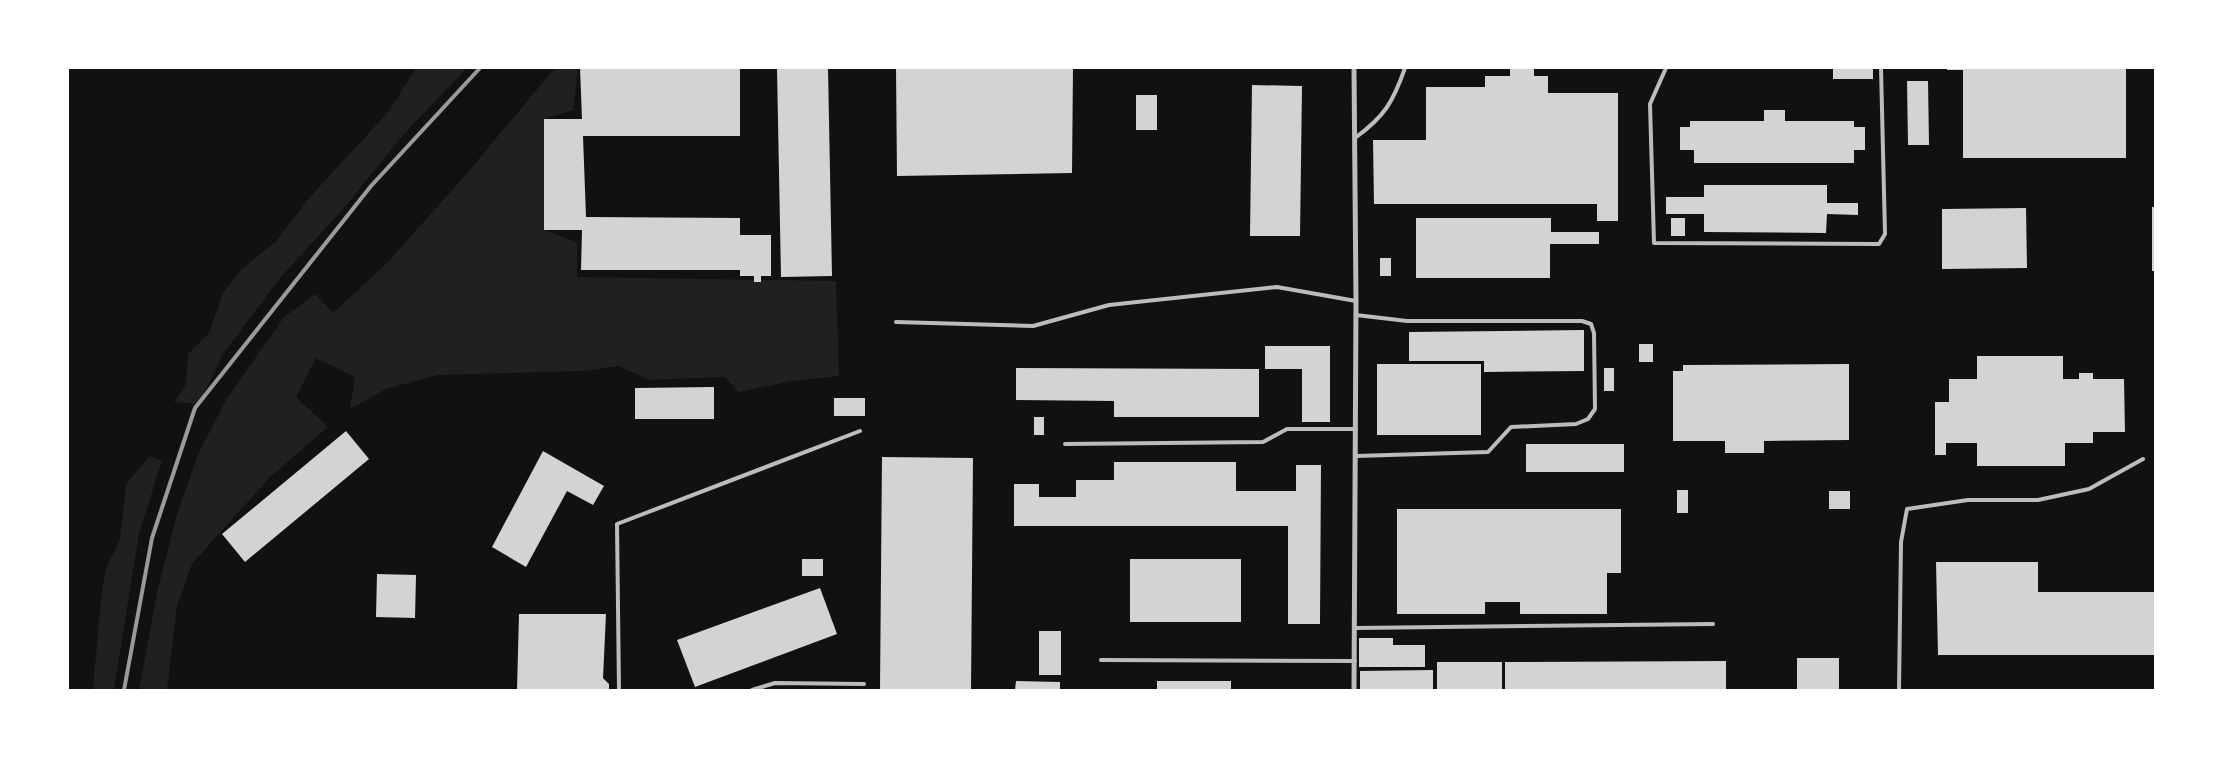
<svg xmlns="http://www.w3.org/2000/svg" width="2223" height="758" viewBox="0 0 2223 758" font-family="Lato,sans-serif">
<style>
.green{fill:#202020}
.building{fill:#d3d3d3}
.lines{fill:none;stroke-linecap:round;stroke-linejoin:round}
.service{stroke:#bcbcbc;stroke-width:4}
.minor{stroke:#bcbcbc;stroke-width:5}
.rail{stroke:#9a9a9a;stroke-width:4}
</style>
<rect width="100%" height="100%" fill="#111"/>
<g class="green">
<polygon points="416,68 467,68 404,134 344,208 280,278 223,354 199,404 174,402 186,384 188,354 209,333 223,293 240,271 277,240 310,197 389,111"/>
<polygon points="555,68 578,68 573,110 544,119 544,230 577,242 577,277 836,281 839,376 792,381 739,392 725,377 649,380 619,366 584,371 437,375 386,389 350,409 355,377 316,358 296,397 328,427 271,476 192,564 177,606 167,690 139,690 158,588 177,515 198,454 226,400 284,317 315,294 333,313 387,263 462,179"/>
<polygon points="150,456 162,461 139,533 114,690 93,690 101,598 106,568 120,540 126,484"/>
</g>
<g class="building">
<polygon points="580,68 740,68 740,136 583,136 586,217 740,218 740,235 771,235 771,276 761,276 761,282 754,282 754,276 740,276 740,270 581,270 582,230 544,230 544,119 582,119"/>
<polygon points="777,68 828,68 832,276 781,277"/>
<polygon points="896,68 1073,68 1072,173 897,176"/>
<rect x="1833" y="68" width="40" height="11"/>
<polygon points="1947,68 2126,68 2126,158 1963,158 1963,70 1947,70"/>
<polygon points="1510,69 1534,69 1534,76 1548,76 1548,93 1618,93 1618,221 1597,221 1597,204 1374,204 1373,140 1426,140 1426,87 1485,87 1485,76 1510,76"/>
<polygon points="1907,81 1928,81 1929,145 1908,145"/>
<polygon points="1252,85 1302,86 1300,236 1250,236"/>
<rect x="1136" y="95" width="21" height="35"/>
<polygon points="1764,110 1785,110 1785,121 1854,121 1854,127 1865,127 1865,150 1854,150 1854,163 1694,163 1694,150 1680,150 1680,127 1690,127 1690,121 1764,121"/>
<polygon points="1704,185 1827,185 1827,203 1858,203 1858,215 1827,214 1826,233 1704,232 1704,214 1666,214 1666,197 1704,197"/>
<rect x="2152" y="207" width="4" height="64"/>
<polygon points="2026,208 2027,268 1942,269 1942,209"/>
<polygon points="1416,218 1551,218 1551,232 1599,232 1599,244 1550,244 1550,278 1416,278"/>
<rect x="1671" y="218" width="14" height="18"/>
<rect x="1380" y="258" width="11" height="18"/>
<polygon points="1584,330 1584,371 1484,372 1484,361 1409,361 1409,332"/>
<rect x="1639" y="344" width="14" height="18"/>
<polygon points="1265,346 1330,346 1330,422 1302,422 1302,369 1265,369"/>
<polygon points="1977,356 2063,356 2063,379 2079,379 2079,373 2093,373 2093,379 2124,379 2125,432 2093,432 2093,443 2065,443 2065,466 1977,466 1977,443 1946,443 1946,455 1935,455 1935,402 1949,402 1949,379 1977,379"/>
<rect x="1377" y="364" width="104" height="71"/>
<polygon points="1849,364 1849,440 1764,441 1764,453 1725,453 1725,441 1673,441 1673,371 1683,371 1683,365"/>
<polygon points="1016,368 1259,369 1259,417 1114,417 1114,401 1016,400"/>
<rect x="1604" y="368" width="10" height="23"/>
<polygon points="714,387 714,419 635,419 635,388"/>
<rect x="834" y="398" width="31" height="18"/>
<rect x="1034" y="417" width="10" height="18"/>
<polygon points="346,431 369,459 245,562 222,534"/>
<rect x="1526" y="444" width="98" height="28"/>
<polygon points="543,451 604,486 593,505 567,491 526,567 492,547"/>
<polygon points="882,457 973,458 971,690 880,690"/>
<polygon points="1114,462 1236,462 1236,491 1296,491 1296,465 1321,465 1320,624 1288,624 1288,526 1014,526 1014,484 1039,484 1039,497 1076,497 1076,480 1114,480"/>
<rect x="1677" y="490" width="11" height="23"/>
<rect x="1829" y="491" width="21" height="18"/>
<polygon points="1397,509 1621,509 1621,573 1607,573 1607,614 1520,614 1520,602 1485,602 1485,614 1397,614"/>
<rect x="802" y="559" width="21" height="17"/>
<rect x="1130" y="559" width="111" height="63"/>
<polygon points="1936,562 2038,562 2038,592 2156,592 2156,655 1938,655"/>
<polygon points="377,574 416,575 415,618 376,617"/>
<polygon points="820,588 837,634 695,687 677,640"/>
<polygon points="519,614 606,614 603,678 609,684 609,690 517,690"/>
<rect x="1039" y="631" width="22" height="44"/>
<polygon points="1359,638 1393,638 1393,645 1425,645 1425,667 1359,667"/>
<rect x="1797" y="658" width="42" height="32"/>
<polygon points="1726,661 1726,690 1505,690 1505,662"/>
<rect x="1437" y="662" width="65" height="28"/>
<polygon points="1433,670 1433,690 1360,690 1360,671"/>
<polygon points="1016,681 1060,682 1060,690 1015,690"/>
<rect x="1157" y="681" width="74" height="9"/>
</g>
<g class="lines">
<g class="service">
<polyline points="1666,68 1650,104 1654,243 1879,244 1885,234 1881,68"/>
<path d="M1355 138C1385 116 1393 102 1405 68"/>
<polyline points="896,322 1033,326 1109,305 1277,287 1356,301"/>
<polyline points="1065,444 1263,442 1287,429 1356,429"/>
<polyline points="1356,456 1488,452 1511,427 1576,424 1588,419 1595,409 1594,333 1591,324 1582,321 1407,321 1356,315"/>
<polyline points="1355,628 1713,624"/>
<polyline points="1101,660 1355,661"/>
<polyline points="619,690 617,524 860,431"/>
<polyline points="752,690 775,683 864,684"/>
<polyline points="1899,690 1901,542 1907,509 1968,500 2038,500 2089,489 2143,459"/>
</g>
<polyline class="minor" points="1354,68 1356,301 1354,690"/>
<polyline class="rail" points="124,690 152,538 195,408 371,186 480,68"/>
</g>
<rect width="2223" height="758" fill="none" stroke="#ffffff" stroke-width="138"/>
</svg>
